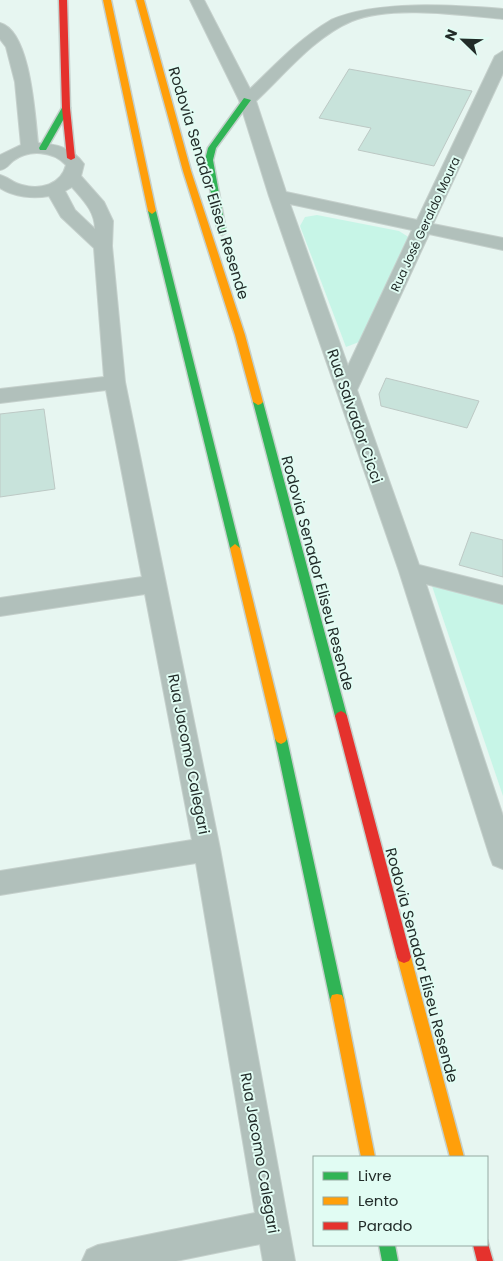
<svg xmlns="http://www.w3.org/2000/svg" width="503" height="1261" viewBox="0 0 503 1261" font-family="Poppins,sans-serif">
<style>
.green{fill:#c7f5e7}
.building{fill:#c8e3db;stroke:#bdc9c5}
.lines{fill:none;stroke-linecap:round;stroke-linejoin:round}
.street-casing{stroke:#c5d0cc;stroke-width:2}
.fast-casing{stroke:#c5d0cc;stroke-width:3}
.slow-casing{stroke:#c5d0cc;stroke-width:3}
.jam-casing{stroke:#c5d0cc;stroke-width:3}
.street{fill:#b1c0bb;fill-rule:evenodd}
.fast{fill:#30b455;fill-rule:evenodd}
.slow{fill:#ff9f0a;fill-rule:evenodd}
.jam{fill:#e5322d;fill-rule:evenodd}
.labels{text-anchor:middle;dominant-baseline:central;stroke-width:4;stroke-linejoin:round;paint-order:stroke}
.far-street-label{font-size:12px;fill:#222c29;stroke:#e1fcf3}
.street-label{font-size:15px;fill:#222c29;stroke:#e1fcf3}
</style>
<rect width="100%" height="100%" fill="#e7f6f1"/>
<g class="green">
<polygon points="317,215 399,231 410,238 359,342 346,347 300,226 305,217"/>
<polygon points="432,586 503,604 503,796"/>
</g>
<g class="building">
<polygon points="349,69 472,91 434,166 358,150 371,128 319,118"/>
<polygon points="386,378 479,401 467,428 381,406 379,394"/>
<polygon points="44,409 55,489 0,497 0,414"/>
<polygon points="471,532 503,540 503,577 459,565"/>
</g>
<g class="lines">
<g class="street-casing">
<g id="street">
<path d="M190 0H204L250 89C275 65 300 38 331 20 377 0 452 5 503 9V19C461 15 391 5 352 21 314 37 285 74 256 101L286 192 417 220 495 56 503 51V73L433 224 503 238V250L429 234 357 390 419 565 503 586V604L426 584 503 816V869L493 865 490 857 399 571 269 196 239 100ZM290 204 412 230 348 366Z"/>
<path d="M0 23C31 31 35 117 38 143 56 144 73 148 84 164L81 176 104 202 113 221 112 246 125 382 220 849 295 1261H263L260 1244 176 1261H82L87 1250 98 1245 255 1213 196 863 0 895V871L192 840 145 594 0 616V598L142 577 106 390 0 403V389L104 377 94 248 61 217 49 196C33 199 14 197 0 188V175C8 177 13 183 22 185 40 190 61 185 66 165 53 151 29 149 13 161 8 165 7 169 0 170V155L21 145 15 82 6 47 0 39ZM72 187C83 200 95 211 95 229L75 210 65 191Z"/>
</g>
</g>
<g class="fast-casing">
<g id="fast">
<polygon points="244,98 251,100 216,148 213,160 226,232 222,235 218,232 205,160 208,148"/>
<polygon points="63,106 70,108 46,150 40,150 39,148"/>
<polygon points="152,208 156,211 240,548 235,552 230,548 148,211"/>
<polygon points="258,399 263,402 347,716 345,719 341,721 337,719 335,716 253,402"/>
<polygon points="281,734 285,736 287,739 344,1000 342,1005 337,1006 332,1005 330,1000 275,739 277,736"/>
<polygon points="379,1245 395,1245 398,1261 382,1261"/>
</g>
</g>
<g class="slow-casing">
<g id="slow">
<polygon points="103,0 111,0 156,211 152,214 148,211"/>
<polygon points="136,0 144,0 191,171 245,335 263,402 261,404 258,405 253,402 235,335 183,171"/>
<polygon points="235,544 240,548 287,739 285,742 281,744 277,742 275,739 230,548"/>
<polygon points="404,951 409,953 411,957 464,1157 450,1157 397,957 399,953"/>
<polygon points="337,994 342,995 344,1000 375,1157 361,1157 330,1000 332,995"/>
</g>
</g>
<g class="jam-casing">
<g id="jam">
<polygon points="59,0 67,0 70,108 75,158 71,160 67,158 62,108"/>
<polygon points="341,711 345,713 347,716 411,957 409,961 404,963 399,961 397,957 335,716 337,713"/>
<polygon points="487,1240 493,1261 477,1261 473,1245 487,1245"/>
</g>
</g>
<use href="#street" class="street"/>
<use href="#fast" class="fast"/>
<use href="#slow" class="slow"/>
<use href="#jam" class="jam"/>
</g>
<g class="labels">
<g class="far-street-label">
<text transform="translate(425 224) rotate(-65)">Rua José Geraldo Moura</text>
</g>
<g class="street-label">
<text transform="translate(209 183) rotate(73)">Rodovia Senador Eliseu Resende</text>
<text transform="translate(355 416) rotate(71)">Rua Salvador Cicci</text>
<text transform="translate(318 573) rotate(75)">Rodovia Senador Eliseu Resende</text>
<text transform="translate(189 754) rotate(79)">Rua Jacomo Calegari</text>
<text transform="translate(422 965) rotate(75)">Rodovia Senador Eliseu Resende</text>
<text transform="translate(260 1153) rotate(80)">Rua Jacomo Calegari</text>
</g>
</g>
<rect x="313" y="1156" width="175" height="90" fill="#e1fcf3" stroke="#95a9a2"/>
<rect x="323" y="1172" width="25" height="8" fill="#30b455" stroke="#95a9a2"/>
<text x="358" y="1181" font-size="15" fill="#222c29">Livre</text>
<rect x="323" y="1197" width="25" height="8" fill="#ff9f0a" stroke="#95a9a2"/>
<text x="358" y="1206" font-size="15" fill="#222c29">Lento</text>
<rect x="323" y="1222" width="25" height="8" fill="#e5322d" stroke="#95a9a2"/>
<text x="358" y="1231" font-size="15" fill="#222c29">Parado</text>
<g transform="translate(463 40) rotate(293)" stroke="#e1fcf3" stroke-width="4" paint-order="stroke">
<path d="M0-4L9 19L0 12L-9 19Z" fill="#222c29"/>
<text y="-8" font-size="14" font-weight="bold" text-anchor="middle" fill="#222c29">N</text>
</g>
</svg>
